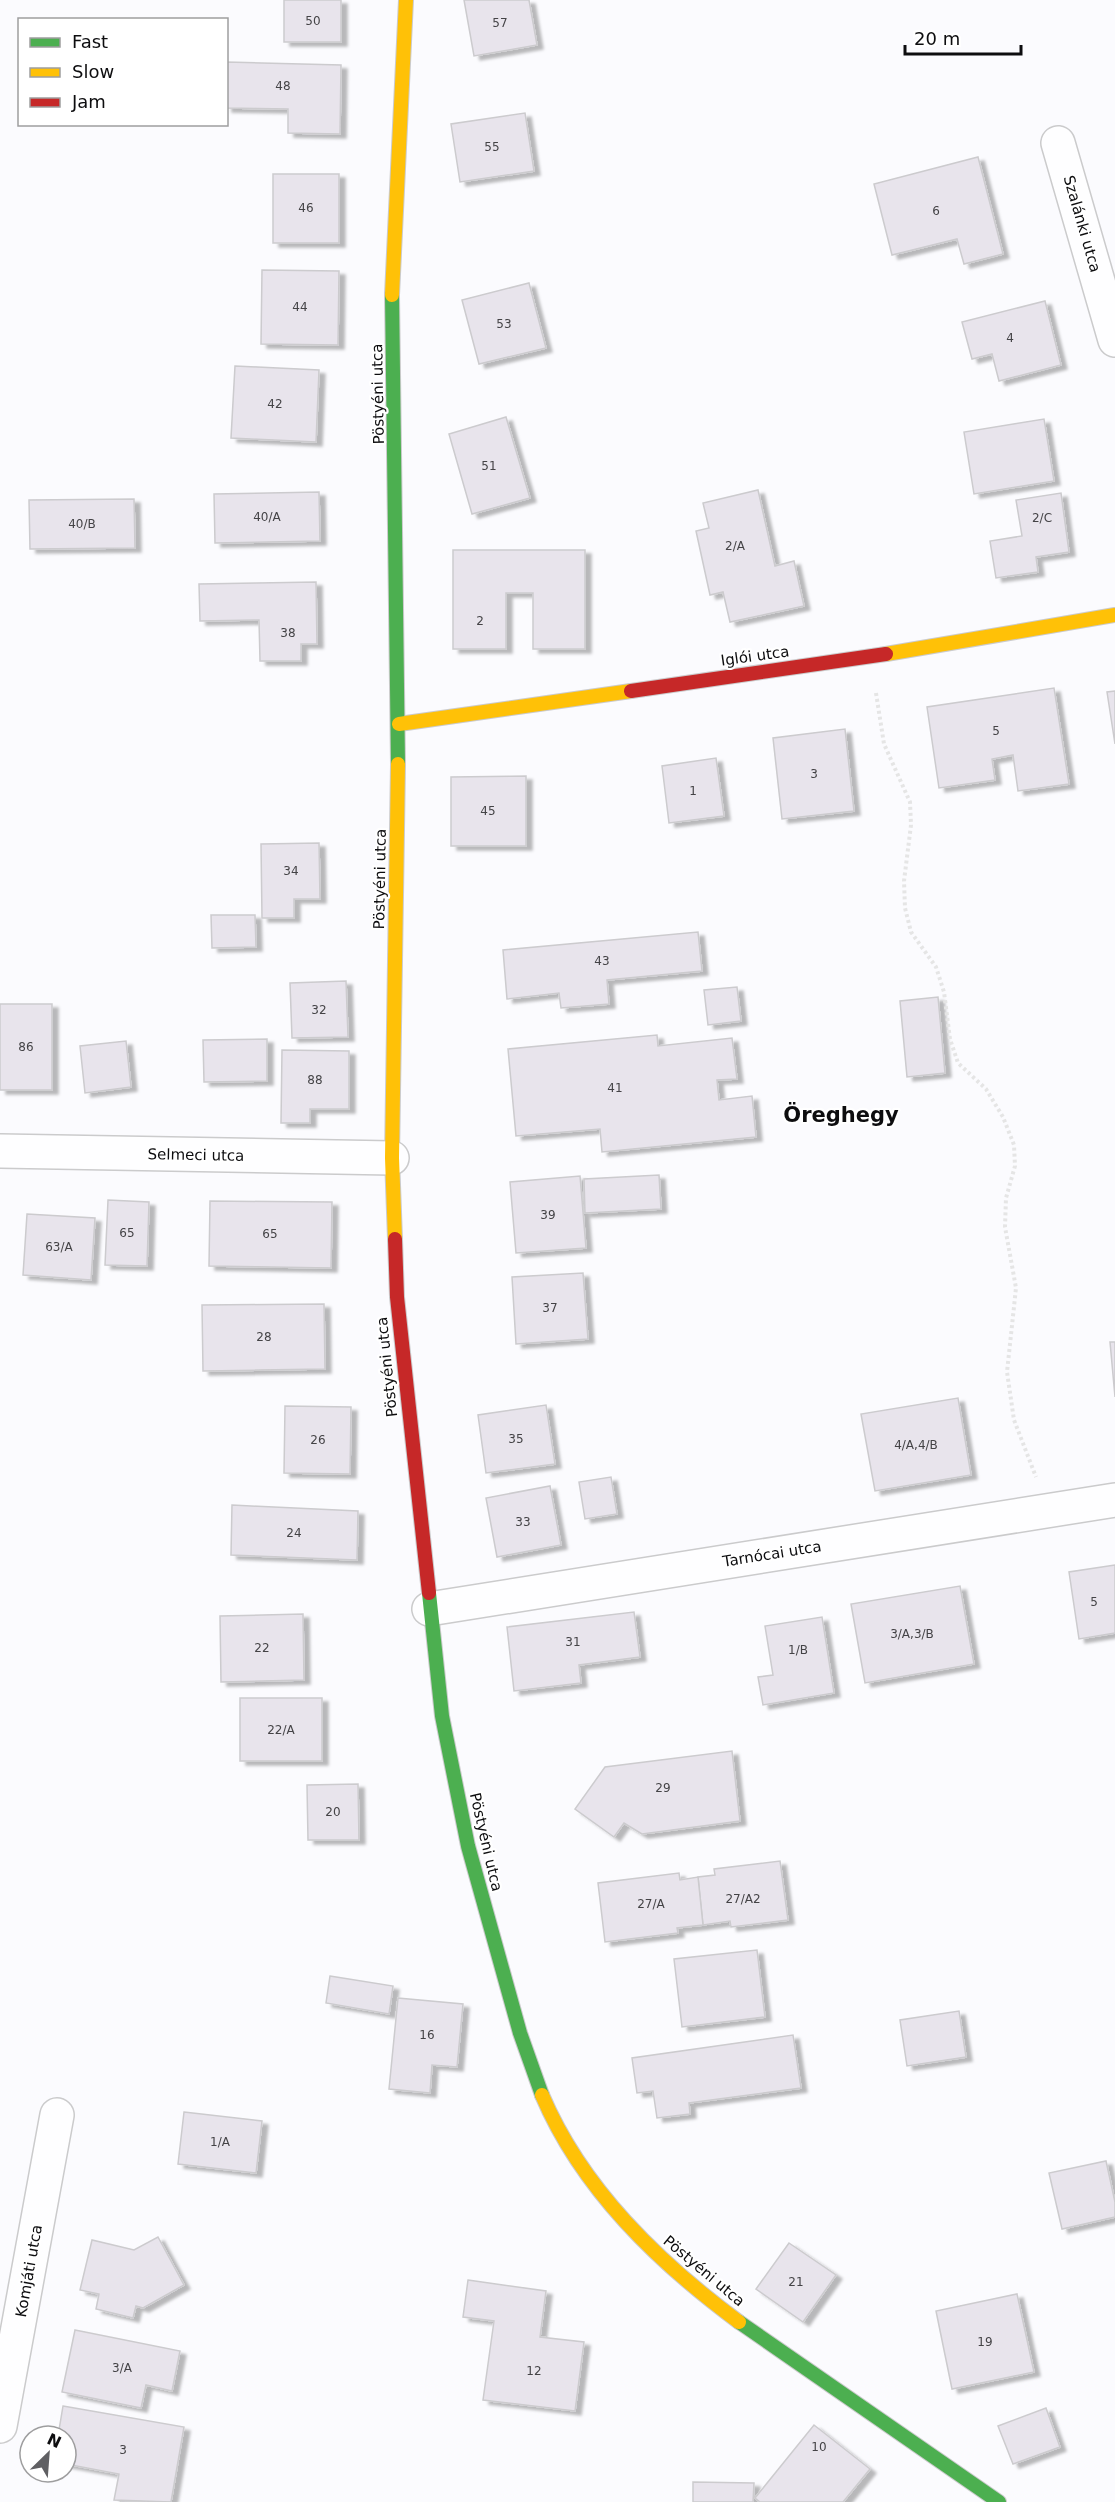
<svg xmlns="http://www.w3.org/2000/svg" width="1115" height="2502" viewBox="0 0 1115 2502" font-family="'DejaVu Sans',sans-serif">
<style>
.building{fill:#e8e4ec;stroke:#cccbce;stroke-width:1.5;filter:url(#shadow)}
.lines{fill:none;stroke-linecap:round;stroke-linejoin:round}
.street-casing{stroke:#cbcbcc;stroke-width:36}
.fast-casing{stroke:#cbcbcc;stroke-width:16}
.slow-casing{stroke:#cbcbcc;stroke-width:16}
.jam-casing{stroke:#cbcbcc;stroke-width:16}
.path{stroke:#e5e5e5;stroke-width:4;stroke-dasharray:3 3;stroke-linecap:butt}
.street{stroke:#fefeff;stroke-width:33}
.fast{stroke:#4caf50;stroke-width:14}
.slow{stroke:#ffc107;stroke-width:14}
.jam{stroke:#c62828;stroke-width:14}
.labels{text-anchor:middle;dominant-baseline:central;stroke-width:4.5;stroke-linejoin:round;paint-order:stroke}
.number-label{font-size:12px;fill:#444346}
.street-label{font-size:15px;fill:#0d0d0f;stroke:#fff}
.district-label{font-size:21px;font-weight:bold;fill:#0d0d0f;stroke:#fff}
</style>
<defs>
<filter id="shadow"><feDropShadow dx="6" dy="4" stdDeviation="1.5" flood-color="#0004"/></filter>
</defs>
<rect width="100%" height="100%" fill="#fbfbfe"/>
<g class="building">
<rect x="284" y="0" width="57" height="42"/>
<polygon points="464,0 529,0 537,45 474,56"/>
<polygon points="226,62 341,65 340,134 288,133 288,109 226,108"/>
<polygon points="525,113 534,171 460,182 451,124"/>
<polygon points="978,157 1003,254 964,264 957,239 892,255 874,184"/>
<rect x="273" y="174" width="66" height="69"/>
<polygon points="262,270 339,271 338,345 261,344"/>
<polygon points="529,283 546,348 479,364 462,300"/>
<polygon points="1045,301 1061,365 999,381 992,354 972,359 962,322"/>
<polygon points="235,366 319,370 316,442 231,438"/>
<polygon points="506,417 530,498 472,514 449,434"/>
<polygon points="1044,419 1054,481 974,494 964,432"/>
<polygon points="758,490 775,566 794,561 804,606 730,622 723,592 710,595 696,531 709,528 703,503"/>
<polygon points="319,492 320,541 215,543 214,494"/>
<polygon points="1061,493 1069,552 1036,557 1038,572 996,578 990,541 1022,536 1016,500"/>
<polygon points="134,499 135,548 30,549 29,500"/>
<polygon points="453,550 585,550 585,649 533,649 533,593 506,593 506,649 453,649"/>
<polygon points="316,582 317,644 301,644 301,661 260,661 259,620 200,621 199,584"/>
<polygon points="1054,688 1069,784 1018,791 1013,755 992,759 995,780 939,788 927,707"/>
<polygon points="1115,691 1115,744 1107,692"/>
<polygon points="845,729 854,811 782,819 773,738"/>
<polygon points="716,758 724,816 669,823 662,766"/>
<polygon points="526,776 526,846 451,846 451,777"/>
<polygon points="319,843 320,899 294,899 294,918 262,918 261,844"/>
<polygon points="211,915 255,915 256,947 212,948"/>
<polygon points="698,932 702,971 607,980 609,1004 561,1008 559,993 507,999 503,950"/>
<polygon points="346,981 348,1037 292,1038 290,983"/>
<polygon points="737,987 741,1021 708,1025 704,990"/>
<polygon points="938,997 945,1073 907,1077 900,1001"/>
<rect x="0" y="1004" width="52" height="86"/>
<polygon points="657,1035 658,1046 732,1038 737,1079 717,1080 719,1100 752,1096 756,1137 602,1152 600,1129 516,1136 508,1049"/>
<polygon points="267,1039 267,1081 204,1082 203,1040"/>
<polygon points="126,1041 131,1087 85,1093 80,1046"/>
<polygon points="282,1050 349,1051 349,1109 310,1109 310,1123 281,1123"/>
<polygon points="659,1175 661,1209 585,1213 584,1179"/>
<polygon points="580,1176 586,1248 516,1253 510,1182"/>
<polygon points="108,1200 149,1202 147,1266 105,1265"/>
<polygon points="210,1201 332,1202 331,1268 209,1266"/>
<polygon points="27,1214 95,1218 91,1280 23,1275"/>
<polygon points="583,1273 588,1339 516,1344 512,1277"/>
<polygon points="324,1304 325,1369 203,1371 202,1305"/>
<polygon points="1110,1342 1115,1342 1115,1397"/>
<polygon points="958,1398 971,1475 875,1491 861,1414"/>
<polygon points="546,1405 555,1464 486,1473 478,1415"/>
<polygon points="285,1406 351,1407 350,1474 284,1473"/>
<polygon points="611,1477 617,1514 585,1519 579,1482"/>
<polygon points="550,1486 561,1545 497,1557 486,1498"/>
<polygon points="232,1505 358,1511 357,1560 231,1555"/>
<polygon points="1115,1565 1115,1633 1079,1639 1069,1572"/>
<polygon points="960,1586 974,1664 865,1683 851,1604"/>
<polygon points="634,1612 640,1657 579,1665 581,1683 514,1691 507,1627"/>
<polygon points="303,1614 304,1680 221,1682 220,1616"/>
<polygon points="822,1617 834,1693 763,1705 758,1677 773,1675 765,1626"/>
<rect x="240" y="1698" width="82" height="63"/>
<polygon points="732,1751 740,1821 642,1834 624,1823 614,1837 575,1809 605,1767"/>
<polygon points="358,1784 359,1840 308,1840 307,1785"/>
<polygon points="780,1861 788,1920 731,1927 730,1921 703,1925 698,1877 715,1875 714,1869"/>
<polygon points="679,1873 680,1880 698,1877 703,1925 677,1928 678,1933 605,1942 598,1883"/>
<polygon points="757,1950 765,2017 682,2027 674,1959"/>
<polygon points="330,1976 393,1986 389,2014 326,2003"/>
<polygon points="398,1998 463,2004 457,2067 432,2065 430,2093 389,2089"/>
<polygon points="959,2011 966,2057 907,2066 900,2020"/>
<polygon points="793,2035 801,2088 689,2103 690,2114 657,2118 653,2091 637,2093 632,2058"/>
<polygon points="184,2112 262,2121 256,2173 178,2164"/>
<polygon points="1106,2161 1115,2202 1115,2217 1062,2229 1049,2173"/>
<polygon points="158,2237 184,2285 143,2308 136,2306 133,2318 96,2309 99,2294 80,2290 92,2240 134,2250"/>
<polygon points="789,2243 836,2275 803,2322 756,2289"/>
<polygon points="468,2280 546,2291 540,2337 584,2342 575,2411 483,2400 494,2321 463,2317"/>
<polygon points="1017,2294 1034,2372 952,2389 936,2311"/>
<polygon points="75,2330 180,2351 172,2391 146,2385 141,2408 62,2392"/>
<polygon points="63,2406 184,2427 171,2502 114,2500 119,2474 66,2464 66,2436 58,2436"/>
<polygon points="1046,2408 1060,2447 1013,2464 998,2426"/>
<polygon points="814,2425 870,2469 843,2502 760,2502 755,2498"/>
<polygon points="693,2482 754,2483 753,2502 693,2502"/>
</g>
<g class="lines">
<g class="street-casing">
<g id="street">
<polyline points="1058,143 1115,340"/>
<polyline points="0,1151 392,1158"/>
<polyline points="429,1609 1115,1500"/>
<polyline points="0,2426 57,2115"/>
</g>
</g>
<g class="fast-casing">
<g id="fast">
<polyline points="392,295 398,764"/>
<polyline points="429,1593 442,1716 468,1846 520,2033 542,2095"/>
<polyline points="739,2322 999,2502"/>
</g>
</g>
<g class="slow-casing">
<g id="slow">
<polyline points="392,295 406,0"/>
<polyline points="886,654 1115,615"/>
<polyline points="399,724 631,691"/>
<polyline points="395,1239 392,1158 398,764"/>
<path d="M542 2095C582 2189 658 2262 739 2322"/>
</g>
</g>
<g class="jam-casing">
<g id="jam">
<polyline points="631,691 886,654"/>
<polyline points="395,1239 397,1297 429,1593"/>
</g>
</g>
<polyline class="path" points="876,693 884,744 910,802 911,825 904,881 905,908 911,932 936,967 944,992 950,1039 958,1063 986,1089 1003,1117 1014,1145 1015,1166 1006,1198 1005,1227 1016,1288 1007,1372 1014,1420 1036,1477"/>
<use href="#street" class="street"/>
<use href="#fast" class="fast"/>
<use href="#slow" class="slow"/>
<use href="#jam" class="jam"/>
</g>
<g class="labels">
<g class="number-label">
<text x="313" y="21">50</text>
<text x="500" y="23">57</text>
<text x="283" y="86">48</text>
<text x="492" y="147">55</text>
<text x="306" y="208">46</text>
<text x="936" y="211">6</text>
<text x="300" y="307">44</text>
<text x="504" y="324">53</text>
<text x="1010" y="338">4</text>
<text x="275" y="404">42</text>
<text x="489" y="466">51</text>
<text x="267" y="517">40/A</text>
<text x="1042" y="518">2/C</text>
<text x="82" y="524">40/B</text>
<text x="735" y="546">2/A</text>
<text x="480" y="621">2</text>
<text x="288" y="633">38</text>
<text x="996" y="731">5</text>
<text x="814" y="774">3</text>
<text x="693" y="791">1</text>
<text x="488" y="811">45</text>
<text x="291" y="871">34</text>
<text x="602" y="961">43</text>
<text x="319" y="1010">32</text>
<text x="26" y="1047">86</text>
<text x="315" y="1080">88</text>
<text x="615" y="1088">41</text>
<text x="548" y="1215">39</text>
<text x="127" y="1233">65</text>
<text x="270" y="1234">65</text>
<text x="59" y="1247">63/A</text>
<text x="550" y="1308">37</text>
<text x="264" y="1337">28</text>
<text x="516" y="1439">35</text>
<text x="318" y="1440">26</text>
<text x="916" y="1445">4/A,4/B</text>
<text x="523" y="1522">33</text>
<text x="294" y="1533">24</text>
<text x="1094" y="1602">5</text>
<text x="912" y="1634">3/A,3/B</text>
<text x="573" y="1642">31</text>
<text x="262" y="1648">22</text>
<text x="798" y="1650">1/B</text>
<text x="281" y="1730">22/A</text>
<text x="663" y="1788">29</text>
<text x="333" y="1812">20</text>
<text x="743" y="1899">27/A2</text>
<text x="651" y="1904">27/A</text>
<text x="427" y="2035">16</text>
<text x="220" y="2142">1/A</text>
<text x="796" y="2282">21</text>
<text x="985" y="2342">19</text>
<text x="122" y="2368">3/A</text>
<text x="534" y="2371">12</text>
<text x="819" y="2447">10</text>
<text x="123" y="2450">3</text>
</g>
<g class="street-label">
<text transform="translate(1082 224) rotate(74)">Szalánki utca</text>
<text transform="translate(378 394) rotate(-91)">Pöstyéni utca</text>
<text transform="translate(755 656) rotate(-8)">Iglói utca</text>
<text transform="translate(380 879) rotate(-89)">Pöstyéni utca</text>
<text transform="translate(196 1155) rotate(1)">Selmeci utca</text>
<text transform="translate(387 1367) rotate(-96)">Pöstyéni utca</text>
<text transform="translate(772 1554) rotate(-9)">Tarnócai utca</text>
<text transform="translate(486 1842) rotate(77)">Pöstyéni utca</text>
<text transform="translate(29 2271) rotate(-80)">Komjáti utca</text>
<text transform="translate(704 2271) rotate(40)">Pöstyéni utca</text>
</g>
<g class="district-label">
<text x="841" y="1115">Öreghegy</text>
</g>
</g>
<rect x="18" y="18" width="210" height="108" fill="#ffffff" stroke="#9e9e9f" stroke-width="1.5"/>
<rect x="30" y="38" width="30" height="9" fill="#4caf50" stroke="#9e9e9f" stroke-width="1.5"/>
<text x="72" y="48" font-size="18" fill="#0d0d0f">Fast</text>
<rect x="30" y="68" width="30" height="9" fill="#ffc107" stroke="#9e9e9f" stroke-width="1.5"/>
<text x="72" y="78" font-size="18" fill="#0d0d0f">Slow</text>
<rect x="30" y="98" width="30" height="9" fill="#c62828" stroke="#9e9e9f" stroke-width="1.5"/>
<text x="72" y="108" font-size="18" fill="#0d0d0f">Jam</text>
<g transform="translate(48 2454) rotate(25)"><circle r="28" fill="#ffffff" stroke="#9e9e9f" stroke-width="1.5"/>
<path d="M0-4.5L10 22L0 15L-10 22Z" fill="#606063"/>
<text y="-9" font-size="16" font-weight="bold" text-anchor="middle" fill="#0d0d0f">N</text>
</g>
<path d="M905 45v9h116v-9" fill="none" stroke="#0d0d0f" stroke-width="3"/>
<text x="914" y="45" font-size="18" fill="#0d0d0f" stroke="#ffffff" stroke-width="4.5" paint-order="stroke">20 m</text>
</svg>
